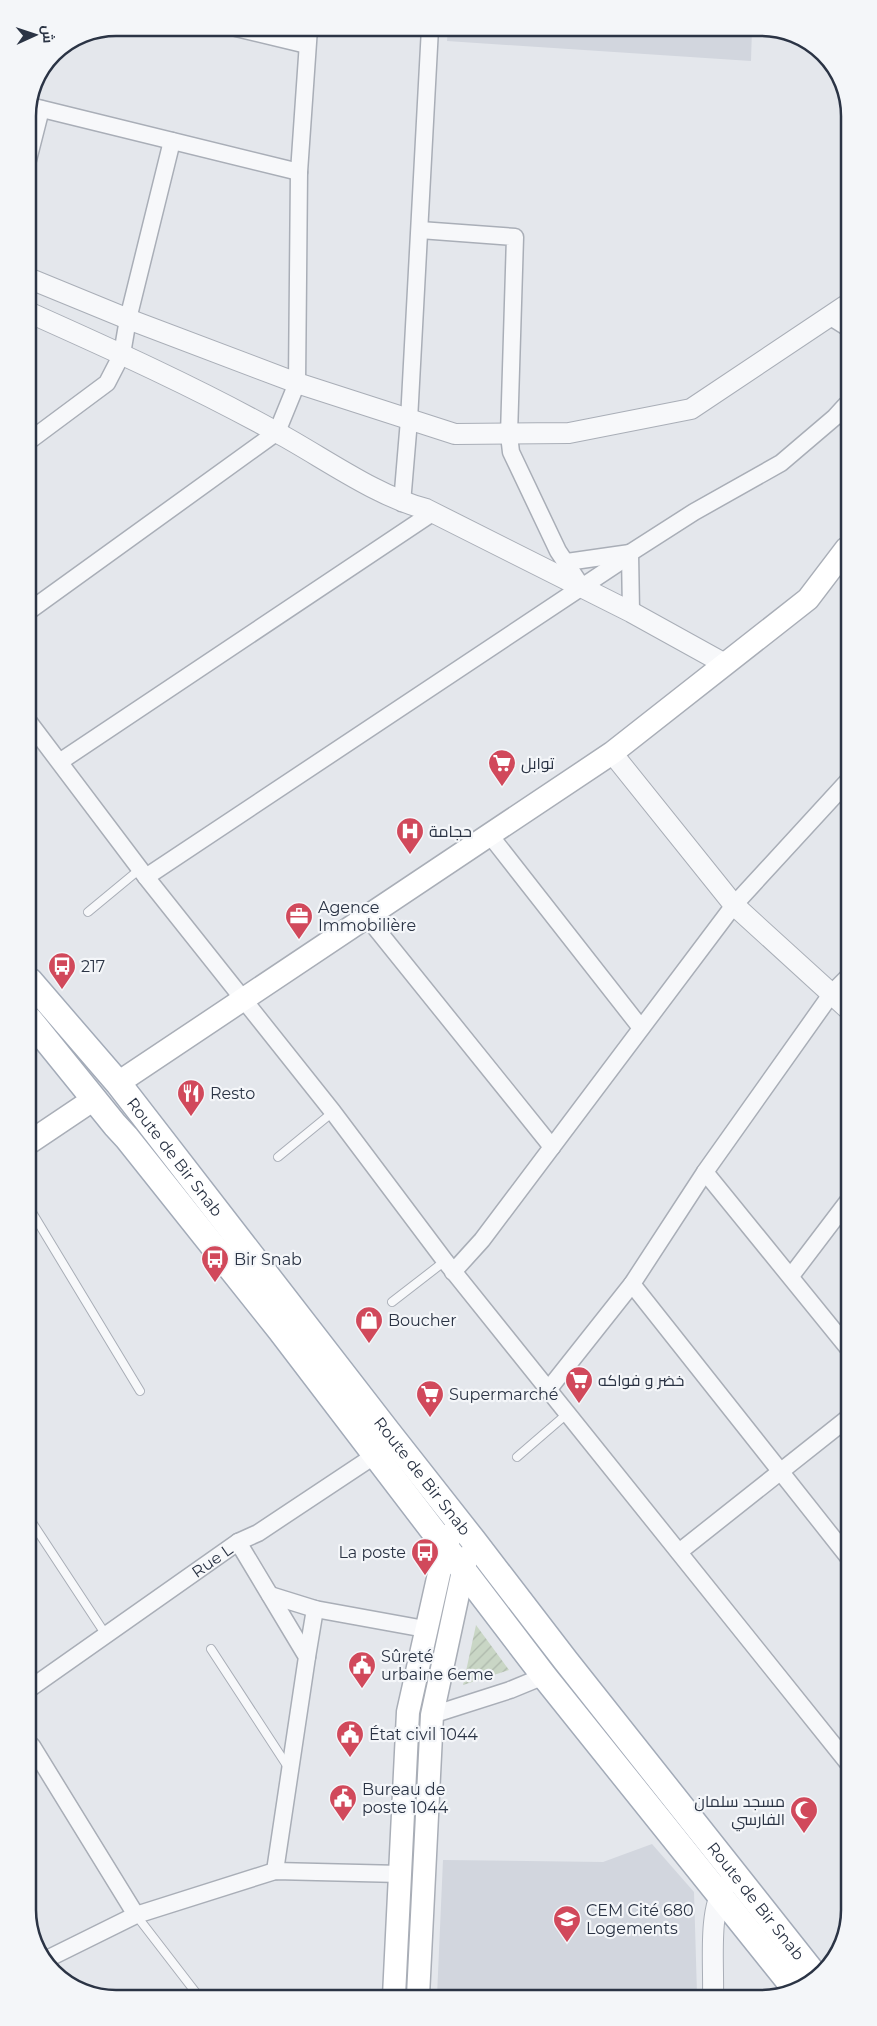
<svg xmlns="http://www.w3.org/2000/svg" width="877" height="2026" viewBox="0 0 877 2026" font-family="Montserrat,Cairo,sans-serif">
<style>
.built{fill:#d2d6de}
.garden{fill:url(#garden-furrows)}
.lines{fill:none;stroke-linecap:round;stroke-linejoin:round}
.service-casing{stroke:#a9aeb7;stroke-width:10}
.minor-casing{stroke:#a9aeb7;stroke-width:19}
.tertiary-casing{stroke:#a9aeb7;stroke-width:22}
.secondary-casing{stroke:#a9aeb7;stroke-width:25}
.primary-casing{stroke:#a3abb8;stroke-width:28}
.service{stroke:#f7f8fa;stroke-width:8}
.minor{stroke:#f7f8fa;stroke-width:16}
.tertiary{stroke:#f7f8fa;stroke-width:20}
.secondary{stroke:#fff;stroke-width:22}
.primary{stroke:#fff;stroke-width:25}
.labels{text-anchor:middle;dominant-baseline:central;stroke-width:4.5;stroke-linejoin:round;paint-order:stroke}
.poi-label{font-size:16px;fill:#2b3445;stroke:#f4f6f9;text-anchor:start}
.street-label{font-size:16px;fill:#2b3445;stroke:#f4f6f9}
.rim{fill:none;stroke:#2b3445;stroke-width:2.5}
</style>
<defs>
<pattern id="garden-furrows" width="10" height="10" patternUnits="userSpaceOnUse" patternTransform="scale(1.25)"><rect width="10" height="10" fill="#c9d6c5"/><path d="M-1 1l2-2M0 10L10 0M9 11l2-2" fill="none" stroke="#adb8ab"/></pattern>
</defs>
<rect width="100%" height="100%" fill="#e4e7ec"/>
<g class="built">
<polygon points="448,28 752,28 751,61 447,41"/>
<polygon points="652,1844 694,1892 697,1994 437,1996 443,1860 603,1862"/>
</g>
<polygon class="garden" points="476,1625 509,1670 463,1685"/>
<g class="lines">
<g class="service-casing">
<g id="service">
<polyline points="88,912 140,869"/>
<polyline points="278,1157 333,1112"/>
<polyline points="30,1209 140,1391"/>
<polyline points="392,1302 445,1261"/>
<polyline points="517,1457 568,1413"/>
<polyline points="31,1521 106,1635"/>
<polyline points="211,1649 288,1767"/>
<polyline points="136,1915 200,1998"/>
</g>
</g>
<g class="minor-casing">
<g id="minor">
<polyline points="236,28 307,45"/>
<polyline points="30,106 299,172"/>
<polyline points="28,160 41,109"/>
<polyline points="420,230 515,237 509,435 511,452 558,551 582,587"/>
<polyline points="829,316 845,326"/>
<polyline points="29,441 107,383 122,354 128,319 172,141"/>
<polyline points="402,503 409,420 430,28"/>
<polyline points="567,562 630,553 631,612"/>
<polyline points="29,611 277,432 297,383 299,172 309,28"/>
<polyline points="29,722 146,877 333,1112 445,1261 848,1763"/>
<polyline points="61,761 432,513"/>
<polyline points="489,834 641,1028"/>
<polyline points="146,877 624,559 630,553 694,512 781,463 835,417 846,405"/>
<polyline points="366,916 552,1147"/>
<polyline points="705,1172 848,1348"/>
<polyline points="453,1272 482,1240 734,905 847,782"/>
<polyline points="791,1276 848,1201"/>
<polyline points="632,1284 849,1558"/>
<polyline points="548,1390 632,1284 705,1172 832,993 847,978"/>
<polyline points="238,1542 307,1657 275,1871"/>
<polyline points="679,1552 848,1418"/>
<polyline points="270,1595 315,1609 425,1629"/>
<polyline points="307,1657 315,1609"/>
<path id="s1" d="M32 1687 238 1542 258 1533 383 1450"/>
<polyline points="432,1715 510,1690 544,1676"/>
<polyline points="32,1746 136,1915"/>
<polyline points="47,1959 136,1915 275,1871 401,1874"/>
</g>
</g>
<g class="tertiary-casing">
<g id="tertiary">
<polyline points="28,278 128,319 297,383 455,434 569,433 691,409 845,306"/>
<path d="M28 312C113 350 197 388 278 433 324 458 376 496 426 509L631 612 725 664"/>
<polyline points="612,753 734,905 847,1008"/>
<path d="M713 1994C714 1964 708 1910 725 1886"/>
</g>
</g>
<g class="secondary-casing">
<g id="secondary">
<polyline points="118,1083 612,753 808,599 846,549"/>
<polyline points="30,1142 94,1099"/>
<polyline points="394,1996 408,1712 445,1547 452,1533"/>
<polyline points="418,1996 432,1715 463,1571 467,1557"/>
</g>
</g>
<g class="primary-casing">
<g id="primary">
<path id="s2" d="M30 981 118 1083 388 1432 473 1540 566 1661 814 1974"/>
<polyline points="30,1020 115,1125 127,1138 280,1330 544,1676 795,1989"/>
</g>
</g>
<use href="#service" class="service"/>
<use href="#minor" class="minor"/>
<use href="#tertiary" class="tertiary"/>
<use href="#secondary" class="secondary"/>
<use href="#primary" class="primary"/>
</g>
<defs>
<g id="supermarket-pin" transform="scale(1.4375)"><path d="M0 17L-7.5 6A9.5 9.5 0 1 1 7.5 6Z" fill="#d1495b" stroke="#f4f6f9"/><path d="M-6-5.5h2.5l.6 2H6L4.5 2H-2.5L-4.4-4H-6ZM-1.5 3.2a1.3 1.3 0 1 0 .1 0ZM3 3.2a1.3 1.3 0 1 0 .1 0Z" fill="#fff"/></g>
<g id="hospital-pin" transform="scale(1.4375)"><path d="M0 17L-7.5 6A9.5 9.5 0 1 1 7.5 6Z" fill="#d1495b" stroke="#f4f6f9"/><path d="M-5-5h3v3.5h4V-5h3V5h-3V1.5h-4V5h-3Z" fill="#fff"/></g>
<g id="office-pin" transform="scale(1.4375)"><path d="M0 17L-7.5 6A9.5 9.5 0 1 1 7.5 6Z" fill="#d1495b" stroke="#f4f6f9"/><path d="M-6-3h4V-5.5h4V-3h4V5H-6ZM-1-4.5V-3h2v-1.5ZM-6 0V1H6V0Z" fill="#fff"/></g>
<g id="bus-pin" transform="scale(1.4375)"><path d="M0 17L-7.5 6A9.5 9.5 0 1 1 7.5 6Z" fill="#d1495b" stroke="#f4f6f9"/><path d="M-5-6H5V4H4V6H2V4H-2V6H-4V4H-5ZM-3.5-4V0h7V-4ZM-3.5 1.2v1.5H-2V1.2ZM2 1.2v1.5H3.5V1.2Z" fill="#fff"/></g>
<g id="restaurant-pin" transform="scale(1.4375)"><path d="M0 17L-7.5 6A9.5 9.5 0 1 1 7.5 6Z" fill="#d1495b" stroke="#f4f6f9"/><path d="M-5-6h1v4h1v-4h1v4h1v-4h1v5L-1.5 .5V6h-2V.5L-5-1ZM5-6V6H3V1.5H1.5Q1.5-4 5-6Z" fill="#fff"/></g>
<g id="shop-pin" transform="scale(1.4375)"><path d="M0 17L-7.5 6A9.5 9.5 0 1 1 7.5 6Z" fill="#d1495b" stroke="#f4f6f9"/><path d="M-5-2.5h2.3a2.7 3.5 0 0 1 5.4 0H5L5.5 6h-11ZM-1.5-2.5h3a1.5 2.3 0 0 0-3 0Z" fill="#fff"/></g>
<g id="civic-pin" transform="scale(1.4375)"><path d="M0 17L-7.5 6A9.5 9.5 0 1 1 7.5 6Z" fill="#d1495b" stroke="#f4f6f9"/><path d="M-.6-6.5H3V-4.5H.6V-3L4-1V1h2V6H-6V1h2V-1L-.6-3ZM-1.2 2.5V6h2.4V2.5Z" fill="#fff"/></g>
<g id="mosque-pin" transform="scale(1.4375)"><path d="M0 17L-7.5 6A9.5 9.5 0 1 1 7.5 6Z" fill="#d1495b" stroke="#f4f6f9"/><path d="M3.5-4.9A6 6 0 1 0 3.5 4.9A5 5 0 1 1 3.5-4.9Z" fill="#fff"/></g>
<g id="school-pin" transform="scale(1.4375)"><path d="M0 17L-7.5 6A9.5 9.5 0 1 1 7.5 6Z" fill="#d1495b" stroke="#f4f6f9"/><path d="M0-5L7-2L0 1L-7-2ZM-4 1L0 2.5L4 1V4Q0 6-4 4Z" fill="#fff"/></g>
</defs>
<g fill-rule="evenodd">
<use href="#supermarket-pin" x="502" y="763"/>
<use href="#hospital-pin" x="410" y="831"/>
<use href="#office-pin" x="299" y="916"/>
<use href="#bus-pin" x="62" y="966"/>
<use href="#restaurant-pin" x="191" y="1093"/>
<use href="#bus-pin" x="215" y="1259"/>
<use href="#shop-pin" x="369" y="1320"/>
<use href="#supermarket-pin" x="579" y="1380"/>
<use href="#supermarket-pin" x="430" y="1394"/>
<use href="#bus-pin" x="425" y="1552"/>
<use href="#civic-pin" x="362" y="1665"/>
<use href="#civic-pin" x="350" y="1734"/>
<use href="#civic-pin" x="343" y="1798"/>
<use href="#mosque-pin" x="804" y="1810"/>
<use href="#school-pin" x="567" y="1919"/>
</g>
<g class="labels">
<g class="poi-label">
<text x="521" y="763">توابل</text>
<text x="429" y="831">حجامة</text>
<text x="318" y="907">Agence<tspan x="318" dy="18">Immobilière</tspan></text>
<text x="81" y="966">217</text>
<text x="210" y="1093">Resto</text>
<text x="234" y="1259">Bir Snab</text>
<text x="388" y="1320">Boucher</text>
<text x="598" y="1380">خضر و فواكه</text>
<text x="449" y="1394">Supermarché</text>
<text x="406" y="1552" text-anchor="end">La poste</text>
<text x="381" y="1656">Sûreté<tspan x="381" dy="18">urbaine 6eme</tspan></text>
<text x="369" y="1734">État civil 1044</text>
<text x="362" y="1789">Bureau de<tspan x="362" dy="18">poste 1044</tspan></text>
<text x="785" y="1801" text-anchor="end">مسجد سلمان<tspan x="785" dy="18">الفارسي</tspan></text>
<text x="586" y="1910">CEM Cité 680<tspan x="586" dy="18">Logements</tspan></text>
</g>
<g class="street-label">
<text stroke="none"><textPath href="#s2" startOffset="228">Route de Bir Snab</textPath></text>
<text stroke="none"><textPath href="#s2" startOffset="632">Route de Bir Snab</textPath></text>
<text stroke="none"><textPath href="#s1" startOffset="220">Rue L</textPath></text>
<text stroke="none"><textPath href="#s2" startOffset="1172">Route de Bir Snab</textPath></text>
</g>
</g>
<path d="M0 0H877V2026H0ZM116 36H761A80 80 0 0 1 841 116V1910A80 80 0 0 1 761 1990H116A80 80 0 0 1 36 1910V116A80 80 0 0 1 116 36Z" fill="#f4f6f9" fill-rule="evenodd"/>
<path class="rim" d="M116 36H761A80 80 0 0 1 841 116V1910A80 80 0 0 1 761 1990H116A80 80 0 0 1 36 1910V116A80 80 0 0 1 116 36Z"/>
<g transform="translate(35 35) rotate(87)" stroke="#f4f6f9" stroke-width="4" paint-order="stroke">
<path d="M0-4L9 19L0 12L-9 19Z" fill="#2b3445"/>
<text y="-8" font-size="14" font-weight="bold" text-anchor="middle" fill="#2b3445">ش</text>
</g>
</svg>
